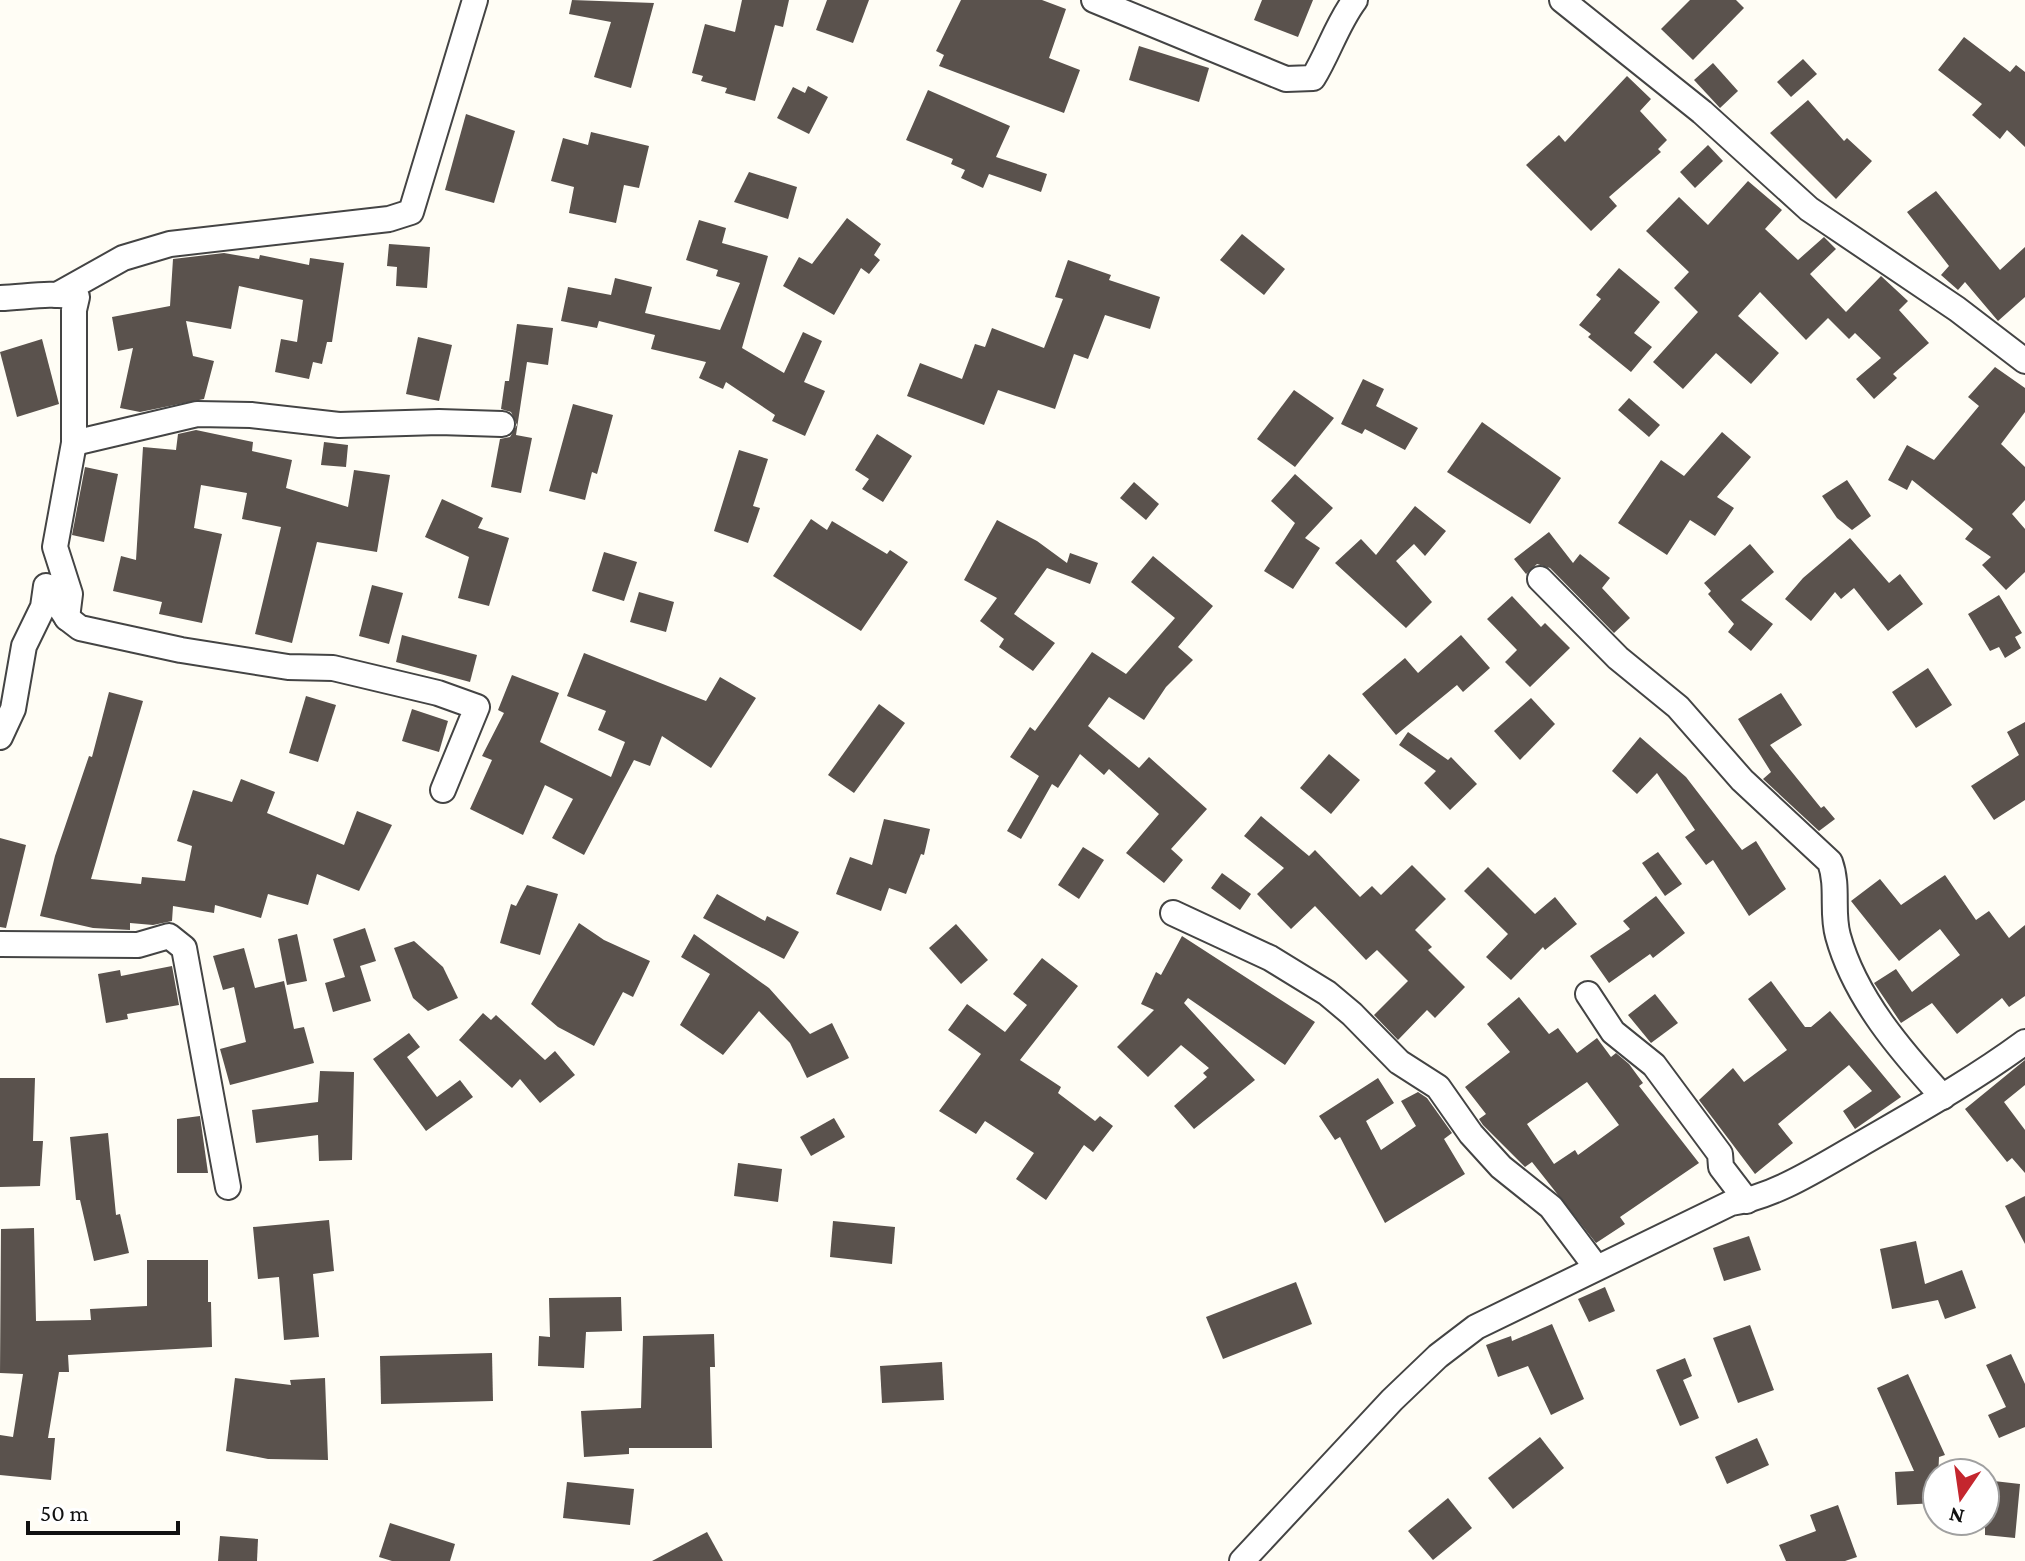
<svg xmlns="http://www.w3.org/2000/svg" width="2025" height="1561" viewBox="0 0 2025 1561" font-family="'Crimson Pro',serif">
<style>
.building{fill:#5a524d;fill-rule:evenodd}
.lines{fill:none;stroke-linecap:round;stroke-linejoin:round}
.minor-casing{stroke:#444;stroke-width:28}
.minor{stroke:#fff;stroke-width:24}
</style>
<rect width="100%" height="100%" fill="#fffdf5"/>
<g class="building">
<polygon points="572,0 654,3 631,88 594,77 611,22 569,14"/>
<polygon points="742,0 789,0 783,27 775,25 755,101 725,93 727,88 701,81 703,76 692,73 705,24 735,32"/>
<polygon points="827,0 869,0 853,43 816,30"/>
<polygon points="961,0 1042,0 1066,9 1049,58 1080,70 1064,113 939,66 944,55 936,51"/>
<polygon points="1262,0 1313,0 1298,37 1254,20"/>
<polygon points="1690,0 1736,0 1744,8 1693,60 1661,29"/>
<polygon points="1964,37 2010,72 2016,65 2025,72 2025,147 2007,130 2000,139 1972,115 1982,104 1938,70"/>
<polygon points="1139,46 1209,68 1199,102 1129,80"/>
<polygon points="1803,59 1817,74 1791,97 1777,82"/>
<polygon points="1713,63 1738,91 1720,108 1694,80"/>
<polygon points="1627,76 1651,99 1640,111 1667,140 1658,149 1661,152 1609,197 1617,206 1591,231 1526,165 1559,135 1565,142"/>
<polygon points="808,86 828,97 809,134 777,118 793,87 805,93"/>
<polygon points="928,90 1010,126 996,157 1047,174 1041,192 989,174 983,188 961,178 965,170 951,164 953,159 906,140"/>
<polygon points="1808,100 1844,141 1847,138 1872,161 1836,199 1770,133"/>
<polygon points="466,114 515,131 494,203 445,190"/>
<polygon points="591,132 649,146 639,188 624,185 616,223 569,213 574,187 551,181 563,138 588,145"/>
<polygon points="1708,145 1723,161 1695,188 1680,172"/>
<polygon points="749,172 797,187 788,219 734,202"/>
<polygon points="1748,181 1782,210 1765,229 1798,260 1824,237 1836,249 1810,274 1846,312 1881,276 1908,301 1899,310 1929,343 1893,374 1897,378 1874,399 1856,379 1881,358 1855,333 1849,339 1828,318 1806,340 1760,292 1738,316 1779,353 1751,384 1716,353 1683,389 1653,362 1698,312 1674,288 1689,272 1646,231 1679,197 1708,225"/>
<polygon points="1936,191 2000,270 2025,247 2025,297 1998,321 1965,282 1958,290 1941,275 1949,266 1907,212"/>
<polygon points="847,218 881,244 874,255 880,260 869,274 861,268 834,315 783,286 799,257 812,264"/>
<polygon points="699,220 726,228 722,243 768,256 742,348 784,373 803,332 822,341 804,382 825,391 805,436 772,421 775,415 726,382 723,389 699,378 706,362 651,349 655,335 599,321 597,328 561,321 568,287 611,295 615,278 652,287 645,313 720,330 740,283 716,276 718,270 686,260"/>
<polygon points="1242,234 1285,269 1264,295 1220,260"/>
<polygon points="389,244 430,247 427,288 396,286 397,267 387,266"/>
<polygon points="224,253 259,259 260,255 309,265 310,258 344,263 332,342 327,342 322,364 313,362 309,379 275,372 281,339 297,342 303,300 239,286 231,329 186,321 193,356 214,361 204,399 140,412 120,408 133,348 118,351 112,317 170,306 173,259"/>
<polygon points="1068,260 1111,275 1109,280 1160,297 1150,329 1105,315 1088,359 1074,354 1055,409 998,390 984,425 907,396 920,363 962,379 975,344 985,347 992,328 1044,348 1063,299 1055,297"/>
<polygon points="1619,268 1660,302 1634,333 1652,347 1631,372 1588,337 1591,334 1579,325 1601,299 1596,295"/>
<polygon points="517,324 553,328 548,365 527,362 516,435 532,438 521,493 491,487 500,439 510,437 517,425 511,412 501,409 505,381 509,381"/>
<polygon points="418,337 452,345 439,401 406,394"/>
<polygon points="42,339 59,404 17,417 0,352"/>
<polygon points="1995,367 2025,388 2025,412 2001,444 2025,467 2025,500 2012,514 2025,529 2025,572 2006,590 1982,565 1991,557 1965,539 1973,529 1912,480 1907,490 1888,480 1907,445 1934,460 1979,406 1968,397"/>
<polygon points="1363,379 1384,389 1376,406 1418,428 1405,450 1365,429 1362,434 1341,424"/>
<polygon points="1294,390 1334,418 1295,467 1257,439"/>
<polygon points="1629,398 1660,425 1649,437 1618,410"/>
<polygon points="573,404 613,415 597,474 592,472 585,500 549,491"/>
<polygon points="1482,422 1561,478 1530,524 1447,472"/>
<polygon points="196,430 253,442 252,451 292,460 286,488 348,507 354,470 390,475 377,552 317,542 292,643 255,634 281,527 242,519 247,493 201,485 194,528 222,534 202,623 159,614 162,602 113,591 121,556 136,560 143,447 176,450 178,434"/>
<polygon points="1722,432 1751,457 1717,497 1734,508 1715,536 1690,520 1667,555 1618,523 1661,460 1684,476"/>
<polygon points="877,434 912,456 883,502 862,489 869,479 855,470"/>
<polygon points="324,442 348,445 346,467 321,465"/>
<polygon points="739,450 768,459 753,506 760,508 748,543 714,531"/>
<polygon points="85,467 118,474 104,542 72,535"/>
<polygon points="1295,474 1333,508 1305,538 1320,548 1293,589 1264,571 1295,523 1271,501"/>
<polygon points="1847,480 1871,516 1852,530 1837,518 1822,496"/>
<polygon points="1134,482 1159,504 1146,520 1120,498"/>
<polygon points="442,499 483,518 478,528 509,538 489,606 458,598 469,557 425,537"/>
<polygon points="1415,506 1446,531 1425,556 1414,544 1396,561 1432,602 1406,628 1335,563 1361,539 1376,555"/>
<polygon points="811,519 827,530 832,521 887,554 890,550 908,562 861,631 773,576"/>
<polygon points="997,520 1037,541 1067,563 1070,553 1098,563 1090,584 1047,568 1014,614 1055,643 1033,671 999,647 1004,639 980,621 997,598 964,580"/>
<polygon points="1549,532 1573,563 1580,554 1610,578 1602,588 1630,618 1614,633 1550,568 1537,564 1526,574 1514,559"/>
<polygon points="1850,538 1889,583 1900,574 1923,604 1888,631 1854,588 1841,599 1835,592 1811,621 1785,599 1803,578"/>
<polygon points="1750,544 1774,572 1741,600 1773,624 1751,651 1728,632 1734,624 1708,594 1711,591 1704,583"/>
<polygon points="604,552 637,562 624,601 592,591"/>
<polygon points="1153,556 1213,606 1178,647 1193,660 1166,687 1144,720 1109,697 1088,726 1139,768 1149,757 1207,809 1171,849 1183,860 1164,883 1126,853 1159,814 1109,769 1104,775 1080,754 1058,788 1052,784 1021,839 1007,831 1039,776 1010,757 1030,727 1035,731 1092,652 1126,674 1175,618 1131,582"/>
<polygon points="372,585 403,593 389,644 359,636"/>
<polygon points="639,592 674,602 666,632 630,622"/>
<polygon points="1999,595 2022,633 2015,637 2021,648 2005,658 1999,647 1990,651 1968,614"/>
<polygon points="1512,596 1541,627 1545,623 1570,648 1530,687 1505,662 1517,650 1487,619"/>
<polygon points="402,635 477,655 470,682 396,662"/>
<polygon points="1461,635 1490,668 1463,692 1457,685 1396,735 1362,694 1405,658 1418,673"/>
<polygon points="584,653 706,701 720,677 756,698 711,768 662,736 650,766 634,760 584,855 552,838 573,799 545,785 523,835 470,809 492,760 482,756 504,713 498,710 512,675 559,693 540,742 611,777 625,742 598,730 606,711 567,696"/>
<polygon points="1928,668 1952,705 1916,728 1892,692"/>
<polygon points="109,692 143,701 91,879 141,884 142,877 185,881 192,846 177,841 193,790 232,802 241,779 275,792 267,813 344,845 357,811 392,825 359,891 317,874 308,905 268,894 261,918 215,905 214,913 173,906 172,921 153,925 130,923 130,930 93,928 40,916 55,856 89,756 92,757"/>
<polygon points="1781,693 1802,725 1770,745 1821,808 1824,806 1835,819 1819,831 1763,779 1771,772 1738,719"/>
<polygon points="306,696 336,705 318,762 289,753"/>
<polygon points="1531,698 1555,724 1520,760 1494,731"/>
<polygon points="879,704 905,723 854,793 828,775"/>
<polygon points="412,709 448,721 439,752 402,741"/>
<polygon points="2025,722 2025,800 1994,820 1971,786 2019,755 2007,732"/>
<polygon points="1408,732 1448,760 1451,757 1477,784 1450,810 1424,783 1436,771 1399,745"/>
<polygon points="1640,737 1686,777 1742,850 1756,841 1786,889 1749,916 1713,860 1706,865 1685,837 1695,830 1657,773 1637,794 1612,771"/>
<polygon points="1329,754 1360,780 1331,814 1300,788"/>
<polygon points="1261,816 1309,856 1315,850 1360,897 1372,886 1381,895 1412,865 1446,899 1415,930 1432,947 1428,950 1465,987 1435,1018 1427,1010 1398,1040 1374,1015 1408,981 1377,950 1366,960 1315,906 1291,929 1257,894 1284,868 1244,836"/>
<polygon points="884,819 930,829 924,855 921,854 906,894 889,888 881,911 836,894 850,857 872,865"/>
<polygon points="0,838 26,845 6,928 0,927"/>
<polygon points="1083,847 1104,860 1079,899 1058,885"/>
<polygon points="1658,852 1682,884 1665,896 1642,863"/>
<polygon points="1488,867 1535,914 1555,897 1577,924 1545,950 1543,947 1511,980 1486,957 1508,934 1464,891"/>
<polygon points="1222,873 1251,894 1240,910 1211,888"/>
<polygon points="1945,875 1976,920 1989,911 2009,938 2025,925 2025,996 2009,1007 2002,998 1957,1034 1932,1003 1901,1023 1874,983 1896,969 1912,992 1960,955 1940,929 1899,961 1851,901 1880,879 1901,905"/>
<polygon points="527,885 558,894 540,955 500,943 511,904 516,906"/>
<polygon points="717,894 765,921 767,916 799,932 784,959 703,918"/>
<polygon points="1656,896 1685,933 1653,958 1650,954 1609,983 1590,956 1630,929 1623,921"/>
<polygon points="579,923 604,940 650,961 633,997 623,992 594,1046 558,1027 531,1004"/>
<polygon points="956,924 988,960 961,984 929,948"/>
<polygon points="365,928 376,961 360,966 371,1001 333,1012 325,983 345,977 333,939"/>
<polygon points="297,934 307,981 287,985 278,939"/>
<polygon points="694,934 769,988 810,1034 832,1023 849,1058 807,1078 790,1043 759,1011 723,1055 680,1025 710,974 681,957"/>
<polygon points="1182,936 1315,1022 1285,1065 1188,998 1184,1003 1255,1080 1194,1129 1174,1106 1207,1077 1203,1073 1209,1068 1181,1045 1148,1077 1117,1047 1154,1010 1141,1004 1156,972 1161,975"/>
<polygon points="414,941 443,967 458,998 428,1011 413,998 394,948"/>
<polygon points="244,948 255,988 284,981 294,1029 304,1027 314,1063 230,1085 220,1049 246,1042 234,987 223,990 213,956"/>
<polygon points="1042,958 1078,986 1020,1060 1061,1087 1058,1093 1095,1121 1100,1116 1113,1126 1093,1152 1084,1145 1046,1200 1016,1179 1034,1153 985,1121 976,1134 939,1111 981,1054 948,1030 967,1004 1005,1032 1027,1005 1013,994"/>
<polygon points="172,966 179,1005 127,1014 128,1019 106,1023 98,974 120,970 121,976"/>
<polygon points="1771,981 1805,1027 1811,1027 1830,1011 1901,1097 1855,1129 1843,1111 1872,1091 1849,1065 1778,1124 1793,1143 1755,1174 1699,1100 1733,1068 1744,1082 1787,1050 1748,999"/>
<polygon points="1655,994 1678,1023 1651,1043 1628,1015"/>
<path d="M1519 997 1549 1034 1558 1028 1577 1053 1597 1038 1611 1057 1616 1053 1629 1064 1643 1083 1639 1086 1699 1163 1620 1217 1625 1224 1596 1243 1532 1162 1525 1167 1483 1125 1479 1119 1486 1114 1465 1087 1510 1052 1487 1024ZM1587 1082 1619 1125 1578 1155 1575 1150 1554 1164 1527 1124Z"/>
<polygon points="483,1013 491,1020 496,1015 545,1060 555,1051 575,1075 540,1103 520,1079 512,1088 459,1040"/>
<polygon points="409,1033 420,1047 407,1057 437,1097 460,1080 473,1097 426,1131 373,1059"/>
<polygon points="2025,1060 2025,1085 2004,1102 2025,1130 2025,1173 2012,1158 2007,1162 1965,1109"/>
<polygon points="320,1071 354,1072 352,1160 319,1161 318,1135 256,1143 252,1110 318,1102"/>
<polygon points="0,1078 35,1078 33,1141 43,1141 40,1186 0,1187"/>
<polygon points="1378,1078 1394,1103 1366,1121 1381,1150 1416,1126 1401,1101 1418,1092 1427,1098 1452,1133 1444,1139 1465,1174 1385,1223 1340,1137 1335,1140 1319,1116"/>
<polygon points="200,1116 208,1173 177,1173 177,1119"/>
<polygon points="834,1118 845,1137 811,1156 800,1137"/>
<polygon points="108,1133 116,1215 120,1214 129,1253 94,1261 80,1200 76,1200 70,1137"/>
<polygon points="738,1163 782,1169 778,1202 734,1196"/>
<polygon points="2025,1196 2025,1244 2005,1206"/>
<polygon points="329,1220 334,1271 313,1274 319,1337 284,1340 279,1277 258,1279 253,1227"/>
<polygon points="833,1221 895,1227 892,1264 830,1257"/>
<polygon points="34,1228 36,1321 91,1320 90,1309 147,1306 147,1260 208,1260 208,1302 211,1302 212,1347 68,1355 69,1372 59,1372 48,1438 55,1438 51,1480 0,1475 0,1435 13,1437 23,1374 0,1373 1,1229"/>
<polygon points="1749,1236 1761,1270 1724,1281 1713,1248"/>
<polygon points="1916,1241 1925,1284 1962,1270 1976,1308 1945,1319 1938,1300 1892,1309 1880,1249"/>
<polygon points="1296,1282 1312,1324 1223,1359 1206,1317"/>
<polygon points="1605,1287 1615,1311 1589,1322 1578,1299"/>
<polygon points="621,1297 622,1331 586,1332 584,1368 538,1366 539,1336 550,1337 549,1298"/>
<polygon points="1552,1324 1584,1399 1551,1415 1528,1366 1498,1377 1486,1345 1511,1336 1512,1341"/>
<polygon points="1750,1325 1774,1390 1738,1403 1713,1338"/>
<polygon points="714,1334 715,1367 710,1367 712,1448 629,1448 629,1454 584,1457 581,1411 641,1408 643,1336"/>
<polygon points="492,1353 493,1401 381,1404 380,1356"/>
<polygon points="2011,1354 2025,1384 2025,1427 1999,1438 1988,1415 2006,1407 1986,1365"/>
<polygon points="1685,1358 1692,1376 1683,1380 1699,1418 1680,1426 1656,1370"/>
<polygon points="942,1362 944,1400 882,1403 880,1366"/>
<polygon points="1908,1374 1945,1455 1939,1457 1937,1503 1897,1505 1895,1472 1914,1471 1877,1388"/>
<polygon points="235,1378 291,1385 290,1380 325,1378 328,1460 268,1459 226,1451"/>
<polygon points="1540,1437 1564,1468 1513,1509 1488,1478"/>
<polygon points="1757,1438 1769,1465 1727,1484 1715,1457"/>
<polygon points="1985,1480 2020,1484 2015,1538 1985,1535"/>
<polygon points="567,1482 634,1489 630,1525 563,1518"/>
<polygon points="1448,1498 1472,1528 1433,1560 1408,1531"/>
<polygon points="1838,1505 1857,1557 1845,1561 1786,1561 1779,1545 1816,1531 1810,1515"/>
<polygon points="390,1523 455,1544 450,1561 392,1561 379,1557"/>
<polygon points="707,1532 723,1561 652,1561"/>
<polygon points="220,1536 258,1539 257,1561 218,1561"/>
</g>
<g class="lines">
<g class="minor-casing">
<g id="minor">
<path d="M1094 0 1286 79 1313 78C1329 52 1337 24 1355 0"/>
<polyline points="1562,0 1702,112 1809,209 1957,309 2025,361"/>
<polyline points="57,295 123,258 170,244 389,219 411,212 475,0"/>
<path d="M0 298C27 297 50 292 77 297L74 310V443L55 547 70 594 67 618 46 586 43 607 24 646 13 709 0 737"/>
<polyline points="74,443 197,414 251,415 339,425 439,422 502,424"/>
<path d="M1540 579 1618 658 1678 707 1742 780 1830 862C1839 887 1831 912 1838 936 1855 998 1901 1051 1943 1097"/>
<polyline points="67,618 80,628 181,650 288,667 333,668 438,693 477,707 443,790"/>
<polyline points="1173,913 1270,958 1327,993 1352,1014 1399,1062 1438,1087 1471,1134 1501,1167 1551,1207 1596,1267"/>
<polyline points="0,944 138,945 169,936 184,948 228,1187"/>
<polyline points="1588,994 1613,1032 1654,1065 1720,1154 1721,1167 1747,1201"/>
<path d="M1242 1561 1392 1400 1438 1356 1476 1327 1731 1203C1775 1197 1820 1167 1859 1145 1916 1112 1972 1081 2025 1042"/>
</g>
</g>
<use href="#minor" class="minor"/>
</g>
<g transform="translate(1961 1497) rotate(193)"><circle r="38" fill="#ffffff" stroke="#a0a0a0" stroke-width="2"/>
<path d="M0-6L14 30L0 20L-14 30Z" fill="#c4262e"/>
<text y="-12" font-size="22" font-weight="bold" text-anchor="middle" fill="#111111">N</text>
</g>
<path d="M28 1521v12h150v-12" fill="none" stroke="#111111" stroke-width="4"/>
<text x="40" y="1521" font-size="24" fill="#111111" stroke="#ffffff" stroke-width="6" paint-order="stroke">50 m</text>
</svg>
